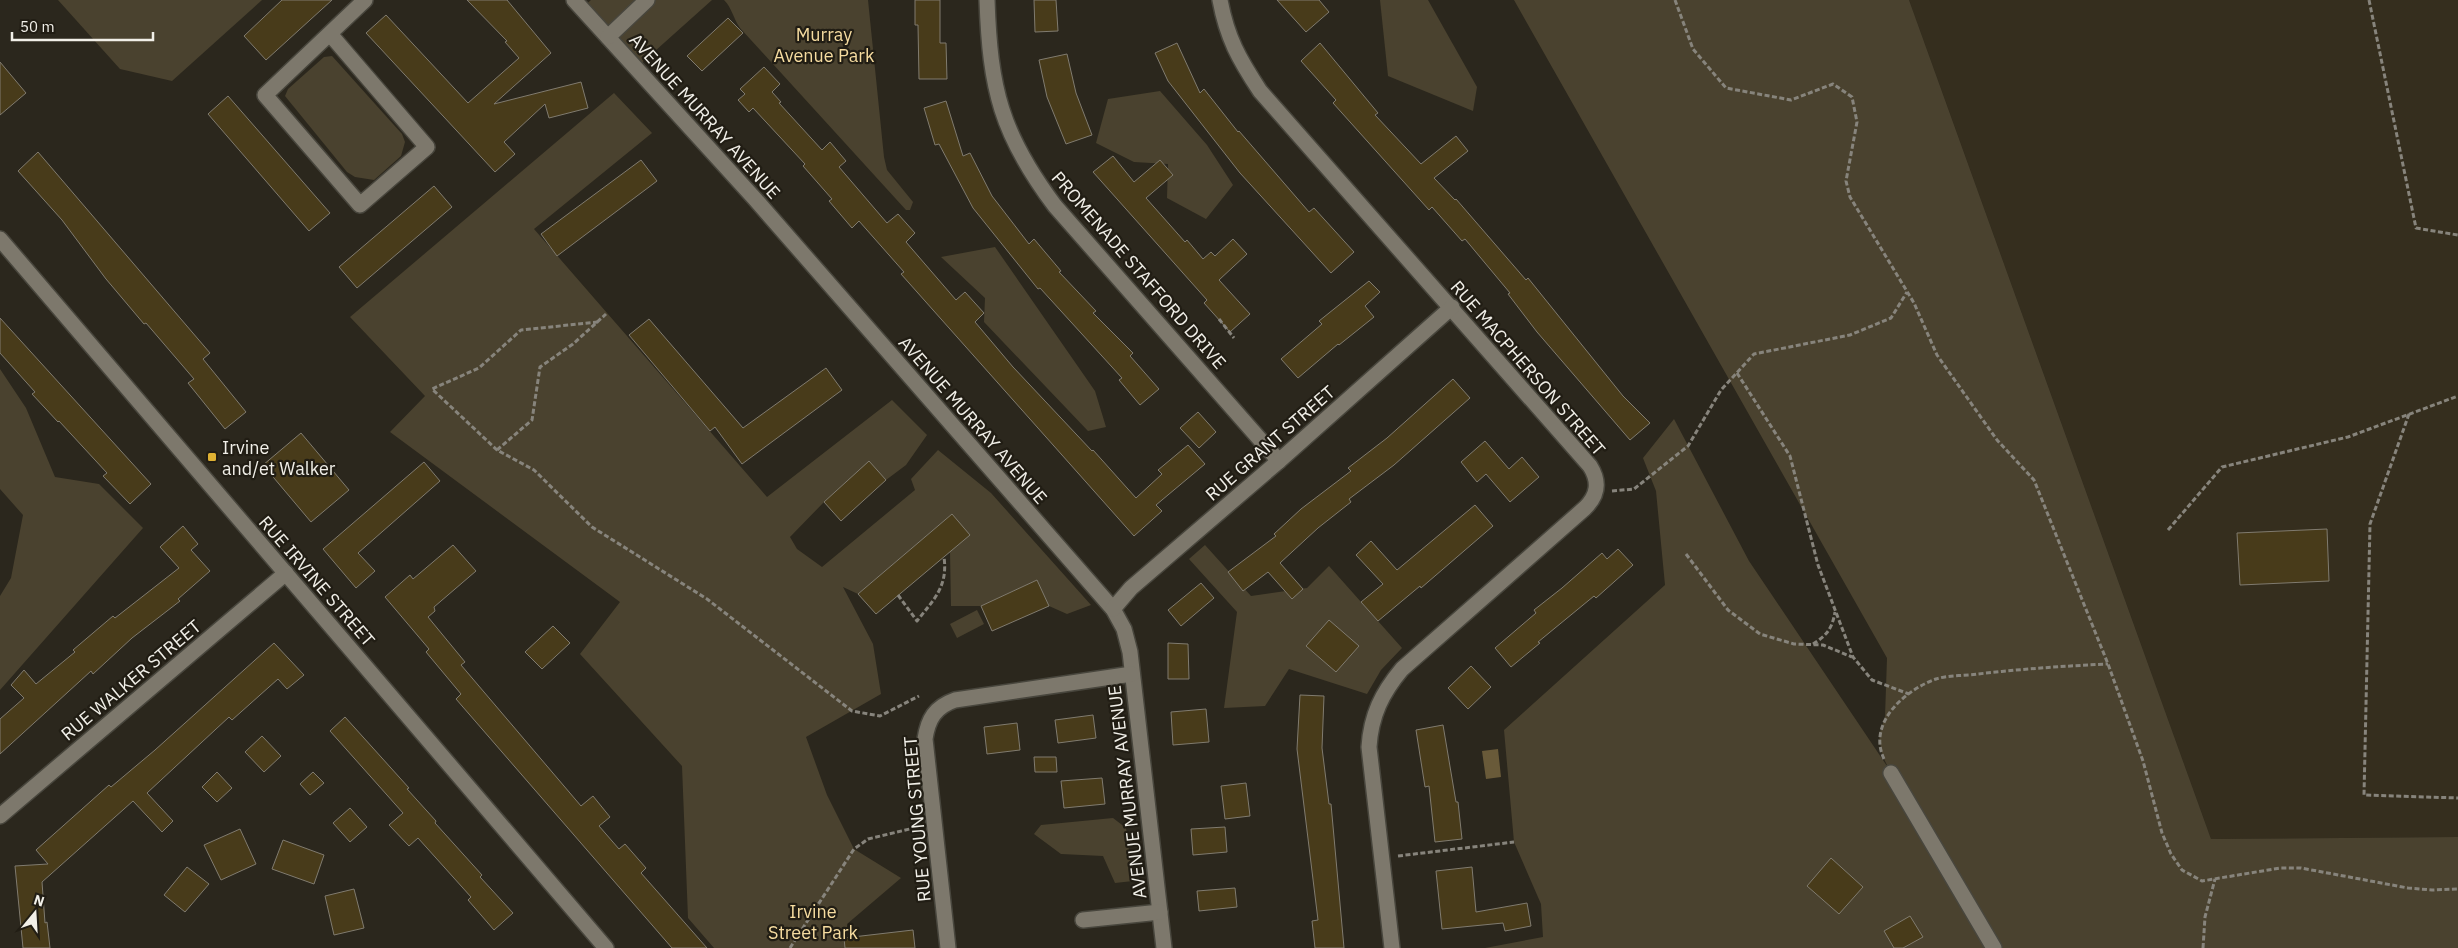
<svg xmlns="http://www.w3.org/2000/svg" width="2458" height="948" viewBox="0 0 2458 948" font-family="'IBM Plex Sans',sans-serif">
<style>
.built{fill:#352e1e}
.green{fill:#4a422f}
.water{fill:#695a39}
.building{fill:#483b1a;stroke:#807b6f}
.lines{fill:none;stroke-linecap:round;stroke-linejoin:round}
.minor-casing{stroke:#48463d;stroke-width:18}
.path{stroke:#87847c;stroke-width:3;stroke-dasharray:5 2.5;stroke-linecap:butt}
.minor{stroke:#7d786c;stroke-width:15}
.poi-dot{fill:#dfb133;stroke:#211d14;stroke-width:2}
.labels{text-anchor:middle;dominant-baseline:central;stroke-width:4.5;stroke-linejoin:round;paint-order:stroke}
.park-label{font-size:18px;fill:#f6dca0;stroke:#211d14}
.street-label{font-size:18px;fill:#f1efe8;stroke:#211d14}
.poi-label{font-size:18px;fill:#f1efe8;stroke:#211d14;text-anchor:start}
</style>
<rect width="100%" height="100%" fill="#2b271d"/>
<polygon class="built" points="1909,0 2458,0 2458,837 2211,839"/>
<g class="green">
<polygon points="58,0 262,0 172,81 120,69"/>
<polygon points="591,0 712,0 636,68 582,8"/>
<path d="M724 0H868L884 157 887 170 913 202 910 210H906L740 28C733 18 732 8 724 0Z"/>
<polygon points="1380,0 1428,0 1477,87 1473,111 1388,76"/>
<polygon points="1514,0 1909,0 2211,839 2458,837 2458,948 1485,948 1543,937 1541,904 1514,842 1504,730 1665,585 1656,491 1643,458 1674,419 1749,561 1889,769 1882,755 1879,735 1885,717 1887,658"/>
<polygon points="332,56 402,134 405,142 401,156 374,180 355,177 347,172 285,96 288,89 324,57"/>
<polygon points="1160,91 1207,145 1233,185 1206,219 1167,198 1168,164 1134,162 1096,143 1108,99"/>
<polygon points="614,93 652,133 534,229 767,497 892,400 927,435 906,465 886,480 869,462 824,502 790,537 797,549 822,567 915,490 911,479 938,450 991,493 1091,605 1067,614 1049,606 1037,580 981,606 951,606 950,552 952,514 858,594 843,587 873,644 881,694 806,737 827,795 854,849 901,878 847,924 847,948 714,948 688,918 682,766 580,654 620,602 390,432 425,396 350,317"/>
<polygon points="995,247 1095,391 1106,427 1088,431 984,322 985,298 941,257"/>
<polygon points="0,369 26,408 55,477 99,484 143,528 0,690 0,596 11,578 23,515 0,489"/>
<polygon points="1205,545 1251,596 1307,588 1329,566 1402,648 1381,670 1367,694 1289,669 1265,706 1224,708 1237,612 1189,559"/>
<polygon points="977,610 984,624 957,638 950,624"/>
<polygon points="1113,818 1126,828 1133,881 1115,883 1103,856 1061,854 1034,834 1041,825"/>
</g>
<polygon class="water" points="1498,749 1501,777 1486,779 1482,751"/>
<g class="building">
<polygon points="282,0 332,0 266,60 244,36"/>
<polygon points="467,0 507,0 551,53 494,104 581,82 588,108 549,118 545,104 504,142 515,154 495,172 366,33 386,15 468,103 519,58 505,42 507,41"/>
<polygon points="915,0 940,0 940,43 946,43 947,79 919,79 918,25 915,25"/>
<polygon points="1034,0 1056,0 1058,31 1035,32"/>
<polygon points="1277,0 1319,0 1329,12 1306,32"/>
<polygon points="728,18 743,33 702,71 687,56"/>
<polygon points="1177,43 1200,93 1204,89 1238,132 1239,131 1309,212 1314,208 1354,252 1331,273 1240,173 1168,81 1155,53"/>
<polygon points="1320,43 1378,113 1375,115 1421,164 1456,136 1468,151 1434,178 1455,200 1456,199 1526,280 1528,278 1623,396 1650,423 1630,440 1537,332 1508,294 1510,293 1465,239 1462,241 1432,207 1429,210 1333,103 1336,100 1301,61"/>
<polygon points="1067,54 1076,93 1092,135 1066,144 1047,97 1039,60"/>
<polygon points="0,62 26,93 0,115"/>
<polygon points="764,67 780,84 772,92 781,102 779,103 822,150 830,142 846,161 839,167 887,223 898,214 915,233 906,242 956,300 965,292 984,313 975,322 1013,367 1092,451 1093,450 1136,498 1162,474 1158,470 1188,445 1205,464 1156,505 1162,511 1134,536 901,274 904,272 859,221 852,228 829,201 832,199 803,166 805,164 753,108 749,112 738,100 745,94 740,89"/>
<polygon points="228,96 330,213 309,231 208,114"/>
<polygon points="946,101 963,156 970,153 992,196 1029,244 1034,239 1061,271 1059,272 1096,311 1093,313 1133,353 1130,356 1159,389 1140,405 1119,380 1122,378 1040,288 1038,289 973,208 939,144 935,145 924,108"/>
<polygon points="38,152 210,353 203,359 246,412 225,429 188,383 194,379 146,323 144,324 106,279 62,220 18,171"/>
<polygon points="1113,156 1134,182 1160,160 1173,175 1146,198 1185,242 1187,240 1203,259 1211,252 1215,256 1233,239 1247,254 1219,280 1250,314 1230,332 1204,303 1207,300 1093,172"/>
<polygon points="641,160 657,181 557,256 541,234"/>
<polygon points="434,186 452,207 357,288 339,267"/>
<polygon points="1369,281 1380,292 1365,306 1374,317 1339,345 1338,344 1298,378 1281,359 1322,324 1319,321"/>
<polygon points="0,318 151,484 130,504 103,476 107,473 59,421 58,422 32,394 35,392 0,353"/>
<polygon points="649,319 743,428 826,368 842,390 742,464 715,427 710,431 629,335"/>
<polygon points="1453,379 1470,398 1394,465 1349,499 1351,502 1318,528 1280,563 1303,589 1292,599 1268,572 1243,591 1228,572 1276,536 1274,534 1301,509 1351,471 1348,468 1387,438"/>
<polygon points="1198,412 1216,432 1199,448 1180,428"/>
<polygon points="301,433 349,490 311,522 263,465"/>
<polygon points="1485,441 1509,469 1522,457 1539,477 1510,502 1486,474 1477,482 1461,462"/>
<polygon points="869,461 886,480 841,521 824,502"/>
<polygon points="424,462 440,481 358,553 375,571 356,588 323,549"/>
<polygon points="1475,505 1493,526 1421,588 1420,586 1378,621 1361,602 1383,584 1356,555 1371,541 1397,570"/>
<polygon points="952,514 970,535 876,614 858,594"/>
<polygon points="183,526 198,544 191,550 210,571 178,599 180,601 132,638 93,674 91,671 0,754 0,719 24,698 11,685 24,670 36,684 75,652 73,650 113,616 115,618 179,568 160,547"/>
<polygon points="2327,529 2329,581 2240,585 2237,533"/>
<polygon points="453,545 476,571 434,607 435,611 428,617 465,662 461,665 581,806 593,796 610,817 599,826 619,849 625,844 646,868 641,873 707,948 672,948 456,699 461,694 426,652 429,649 385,597 410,575 413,579"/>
<polygon points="1618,549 1633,565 1596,598 1594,596 1538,642 1540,643 1511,667 1495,648 1536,613 1534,610 1562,588 1602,553 1607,559"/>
<polygon points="1037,580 1049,606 992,631 981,606"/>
<polygon points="1201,583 1214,598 1181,626 1168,610"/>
<polygon points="1329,620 1359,646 1336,672 1306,646"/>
<polygon points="553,626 570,643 542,669 525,652"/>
<polygon points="274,643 304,675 287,689 278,679 232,720 229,717 147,793 173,821 162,832 133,801 42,882 45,923 47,922 50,948 23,948 15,866 48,864 36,850 109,785 111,787 155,750"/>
<polygon points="1168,643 1188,644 1189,679 1168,679"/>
<polygon points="1471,666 1491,687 1468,709 1448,688"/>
<polygon points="1300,695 1324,696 1322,748 1329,804 1331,804 1344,948 1315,948 1312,921 1318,920 1297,749"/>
<polygon points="1206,709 1209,742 1173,745 1171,712"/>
<polygon points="1093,715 1096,738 1058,743 1055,720"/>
<polygon points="345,717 409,788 407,789 436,821 435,823 482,875 480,877 513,913 494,930 468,900 471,897 418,838 409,846 389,825 403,813 330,731"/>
<polygon points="1017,723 1020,750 987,754 984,727"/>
<polygon points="1443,725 1456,802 1458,802 1462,839 1435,842 1429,786 1425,787 1416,730"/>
<polygon points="262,736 281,756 264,772 245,752"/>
<polygon points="1034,757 1056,757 1057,772 1035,772"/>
<polygon points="217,772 232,788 217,802 202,787"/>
<polygon points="313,772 324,783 310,795 300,784"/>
<polygon points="1102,778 1105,804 1064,808 1061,781"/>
<polygon points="1246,783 1250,816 1225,819 1221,786"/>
<polygon points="350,808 367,827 350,842 333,823"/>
<polygon points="1225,827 1227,852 1193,855 1191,829"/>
<polygon points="240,829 256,864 221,880 204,845"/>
<polygon points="283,840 324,855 314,884 272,869"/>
<polygon points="1831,858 1863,887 1839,914 1807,886"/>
<polygon points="187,867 209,884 185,912 164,895"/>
<polygon points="1472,867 1476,912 1527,903 1531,926 1505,931 1503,923 1442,929 1436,871"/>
<polygon points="1235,888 1237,907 1199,911 1197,891"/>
<polygon points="354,889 364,928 334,935 325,896"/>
<polygon points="1910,916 1923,937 1903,948 1894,948 1884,931"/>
<polygon points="913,930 915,948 845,948 844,938"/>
</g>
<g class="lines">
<g class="minor-casing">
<g id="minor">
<polyline points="574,0 755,199 1113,609 1124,629 1130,652 1164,948"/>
<path d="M987 0C990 89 1001 134 1055 206L1279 461"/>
<path d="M1220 0C1227 38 1239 59 1260 91L1590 466C1600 482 1598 495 1585 508L1402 669C1382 693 1371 715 1369 747L1392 948"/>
<polyline points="330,34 427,147 360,205 265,95 365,0"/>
<polyline points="608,37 647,0"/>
<polyline points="0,239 606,948"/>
<polyline points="1113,609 1131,588 1279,461 1452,307"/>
<polyline points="1891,773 1994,948"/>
<polyline points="0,816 286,573"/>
<polyline points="1083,920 1160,912"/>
<path d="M948 948 925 739C928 719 935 707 955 700L1132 674"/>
</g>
</g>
<g class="path">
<polyline points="1675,0 1693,49 1726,88 1791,100 1833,84 1852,97 1857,122 1846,181 1850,197 1914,303 1937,355 1997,440 2034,480 2108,664 2143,761 2162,833 2171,854 2182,870 2202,881 2280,868 2301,868 2408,888 2432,890 2458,889"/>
<polyline points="2369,0 2416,228 2458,235"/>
<polyline points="1219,319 1234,338"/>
<polyline points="598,322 521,330 479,368 432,389 497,450 534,470 592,527 707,599 852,711 880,716 919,696"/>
<polyline points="1737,373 1790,456 1818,565 1853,657 1872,680 1909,694"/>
<polyline points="2409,414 2370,524 2364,795 2458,798"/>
<polyline points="497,450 532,420 540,367 573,344 606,314"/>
<polyline points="1612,491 1634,489 1688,446 1721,390 1754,354 1850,335 1891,318 1907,292"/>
<polyline points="2168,530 2222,467 2348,437 2458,396"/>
<polyline points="1686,554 1728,610 1760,634 1794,644 1823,645 1852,657"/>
<path d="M898 595 917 621C934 599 948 587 944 557"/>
<path d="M1813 644C1827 635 1832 629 1835 612"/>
<path d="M1884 759C1867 723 1905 690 1936 679 1948 675 1965 676 1978 674 2021 669 2064 666 2108 664"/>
<polyline points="1398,856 1514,842"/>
<polyline points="790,948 854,849 868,839 918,827"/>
<polyline points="2203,948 2205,917 2215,879"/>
</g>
<use href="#minor" class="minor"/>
</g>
<rect class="poi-dot" x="207" y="452" width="10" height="10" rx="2.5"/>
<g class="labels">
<g class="park-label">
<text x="824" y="34">Murray<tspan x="824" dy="21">Avenue Park</tspan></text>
<text x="813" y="911">Irvine<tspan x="813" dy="21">Street Park</tspan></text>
</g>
<g class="street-label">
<text transform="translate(705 116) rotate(48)">AVENUE MURRAY AVENUE</text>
<text transform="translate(1139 270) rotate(49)">PROMENADE STAFFORD DRIVE</text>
<text transform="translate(1528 368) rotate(49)">RUE MACPHERSON STREET</text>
<text transform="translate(973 420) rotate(49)">AVENUE MURRAY AVENUE</text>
<text transform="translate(1270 443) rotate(-41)">RUE GRANT STREET</text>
<text transform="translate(317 581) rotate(49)">RUE IRVINE STREET</text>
<text transform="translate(131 680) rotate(-40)">RUE WALKER STREET</text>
<text transform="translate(1127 792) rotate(-97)">AVENUE MURRAY AVENUE</text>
<text transform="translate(917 819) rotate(-95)">RUE YOUNG STREET</text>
</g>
<g class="poi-label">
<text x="222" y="447">Irvine<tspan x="222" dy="21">and/et Walker</tspan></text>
</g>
</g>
<g transform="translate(35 913) rotate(18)" stroke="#211d14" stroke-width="4" paint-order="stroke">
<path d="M0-4L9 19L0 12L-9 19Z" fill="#f1efe8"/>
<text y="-8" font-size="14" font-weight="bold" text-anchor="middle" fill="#f1efe8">N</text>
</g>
<path d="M12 32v8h141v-8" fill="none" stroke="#f1efe8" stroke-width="2.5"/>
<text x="20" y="32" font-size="15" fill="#f1efe8" stroke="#211d14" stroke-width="4" paint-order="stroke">50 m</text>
</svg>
